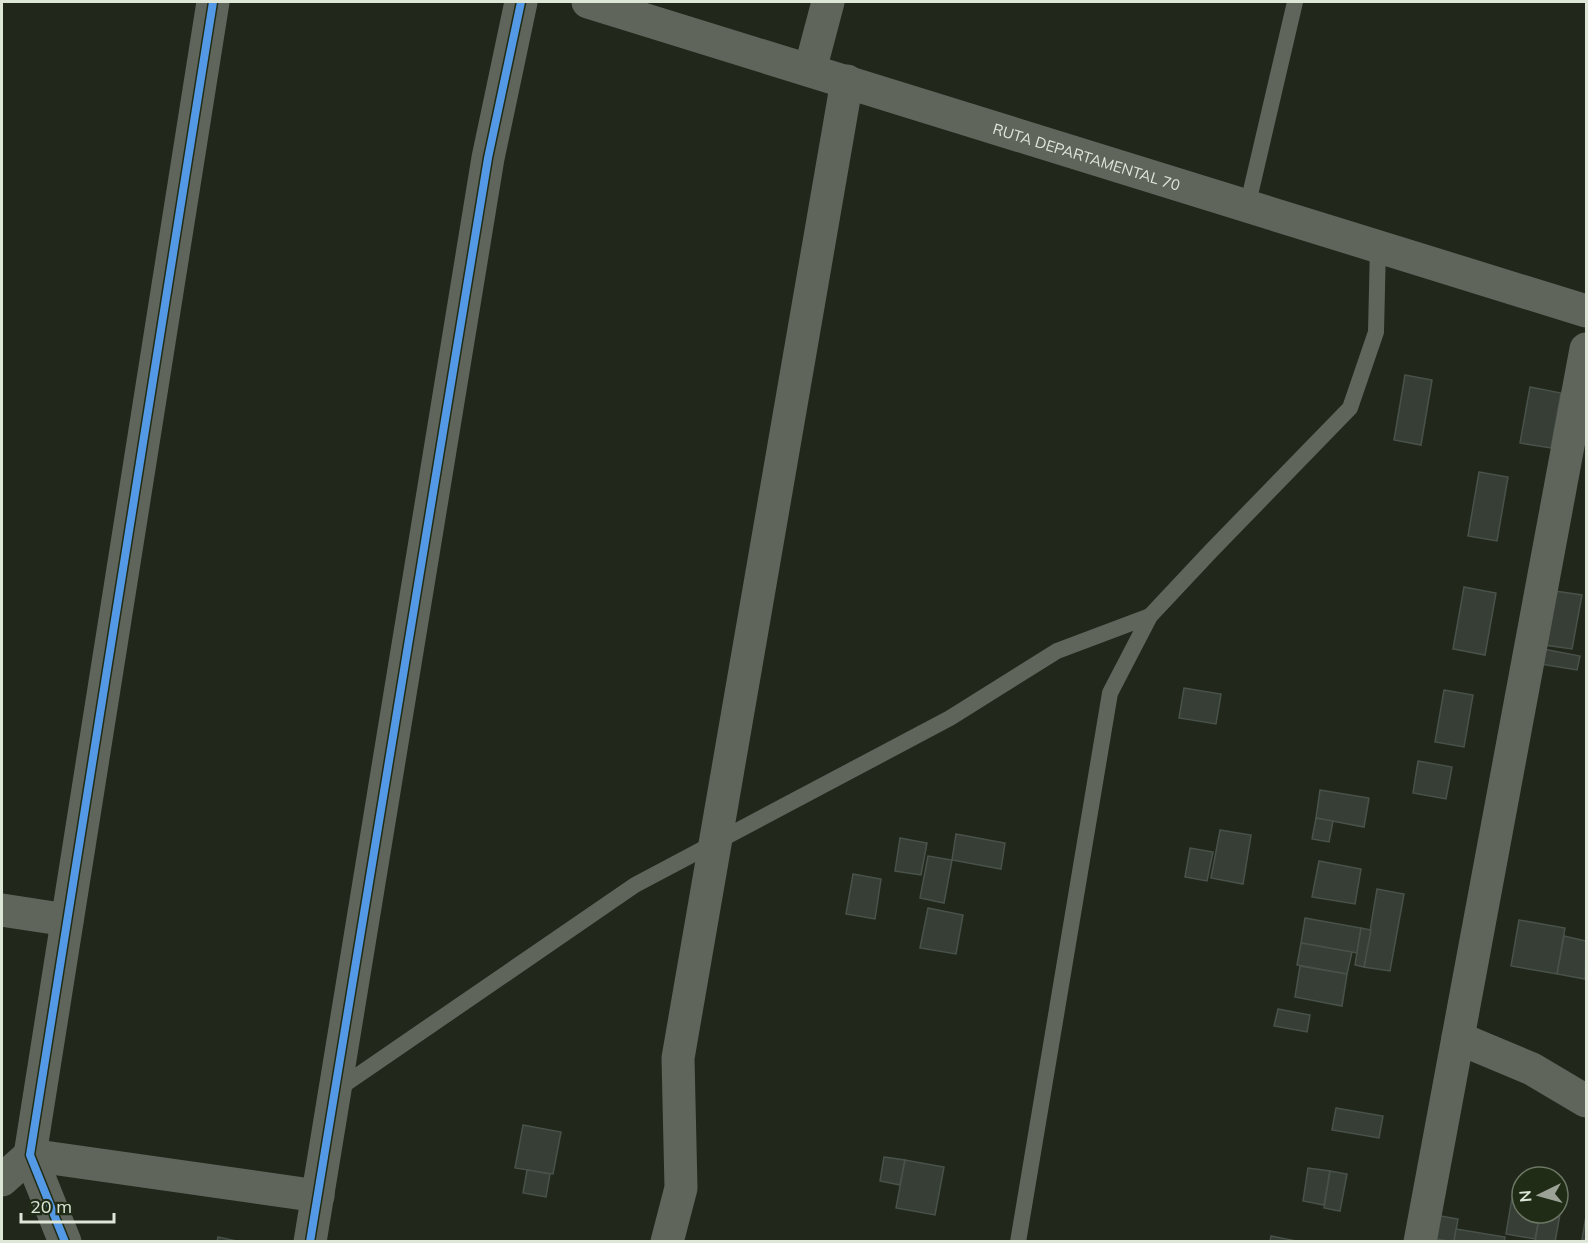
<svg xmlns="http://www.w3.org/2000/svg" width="1588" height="1243" viewBox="0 0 1588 1243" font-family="Mulish,sans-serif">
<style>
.building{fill:#363e36;stroke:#49524a;stroke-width:1.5}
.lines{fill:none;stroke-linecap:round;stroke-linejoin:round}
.service{stroke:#60655c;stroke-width:16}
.minor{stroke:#60655c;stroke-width:33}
.secondary{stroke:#60655c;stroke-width:33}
.cycleway-casing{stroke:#202c16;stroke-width:11}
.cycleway{stroke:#5399e6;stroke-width:8}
.labels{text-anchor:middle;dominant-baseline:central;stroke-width:6;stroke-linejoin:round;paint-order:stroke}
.street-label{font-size:15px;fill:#dee6d8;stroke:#202c16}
</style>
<rect width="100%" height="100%" fill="#21271b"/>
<g class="building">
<polygon points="1405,375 1432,380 1421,445 1394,440"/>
<polygon points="1530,387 1561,393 1551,448 1520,443"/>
<polygon points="1479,472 1508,477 1497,541 1468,536"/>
<polygon points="1464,587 1496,593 1485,655 1453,649"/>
<polygon points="1555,591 1582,595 1572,649 1545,645"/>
<polygon points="1543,649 1580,656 1577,670 1540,664"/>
<polygon points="1184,688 1221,694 1216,724 1179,718"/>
<polygon points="1444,690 1473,695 1464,747 1435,742"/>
<polygon points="1418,761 1452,767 1446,799 1413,793"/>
<polygon points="1320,790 1369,798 1364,827 1316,818"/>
<polygon points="1316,818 1333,821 1329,842 1312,839"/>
<polygon points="1220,830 1251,835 1243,884 1211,878"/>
<polygon points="956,834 1005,843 1001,869 952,860"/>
<polygon points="900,838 927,843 921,875 895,871"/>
<polygon points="1190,848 1213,852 1207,881 1185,877"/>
<polygon points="928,856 952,860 944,903 920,898"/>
<polygon points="1319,861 1361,869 1355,904 1312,897"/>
<polygon points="853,874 881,879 875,919 846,914"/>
<polygon points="1377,889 1404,894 1390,971 1364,967"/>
<polygon points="928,908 963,915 956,954 920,948"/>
<polygon points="1305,918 1361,928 1357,953 1301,943"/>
<polygon points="1519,920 1565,928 1557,974 1511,966"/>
<polygon points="1361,928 1371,930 1364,967 1355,965"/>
<polygon points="1564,936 1586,941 1585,979 1557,974"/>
<polygon points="1301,943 1352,952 1347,974 1297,965"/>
<polygon points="1300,966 1347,974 1342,1006 1295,997"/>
<polygon points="1278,1009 1310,1015 1307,1032 1274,1026"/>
<polygon points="1336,1108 1383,1116 1379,1138 1332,1130"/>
<polygon points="523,1125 561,1132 553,1174 515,1168"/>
<polygon points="884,1157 905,1160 900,1185 880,1181"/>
<polygon points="905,1160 944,1167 935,1215 896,1208"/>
<polygon points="1308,1168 1330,1171 1324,1205 1303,1201"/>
<polygon points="527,1170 550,1174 546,1197 523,1193"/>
<polygon points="1330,1171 1347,1174 1340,1211 1324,1208"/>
<polygon points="1513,1192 1522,1193 1522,1213 1540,1213 1535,1239 1506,1234"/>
<polygon points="1558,1202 1562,1203 1555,1242 1535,1242 1540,1213 1558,1213"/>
<polygon points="1435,1215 1458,1219 1454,1242 1431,1238"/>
<polygon points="1586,1216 1586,1240 1582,1240"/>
<polygon points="1456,1229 1505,1237 1504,1242 1454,1242"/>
<polygon points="1271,1236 1297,1241 1297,1242 1270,1242"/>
<polygon points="218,1237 237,1241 237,1242 217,1242"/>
</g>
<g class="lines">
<g class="service">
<polyline points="1246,212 1295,2"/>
<polyline points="335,1091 635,885 950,718 1057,651 1150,616"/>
<polyline points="1018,1242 1110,693 1150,616 1211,551 1350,408 1376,332 1378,246"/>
</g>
<g class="minor">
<polyline points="810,70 828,2"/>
<polyline points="2,910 67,920"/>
<polyline points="1458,1038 1532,1069 1586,1101"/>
<polyline points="30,1155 318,1196"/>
<polyline points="2,1180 30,1155"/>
<polyline points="65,1242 30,1155 213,2"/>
<polyline points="310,1242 488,158 521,2"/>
<polyline points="667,1242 681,1188 678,1058 847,81"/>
<polyline points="1420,1242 1586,349"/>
</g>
<path class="secondary" id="s1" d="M588 2 1586 311"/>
<g class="cycleway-casing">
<g id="cycleway">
<polyline points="65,1242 30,1155 213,2"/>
<polyline points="310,1242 488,158 521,2"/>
</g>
</g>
<use href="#cycleway" class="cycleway"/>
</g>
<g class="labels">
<g class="street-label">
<text stroke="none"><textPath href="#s1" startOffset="522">RUTA DEPARTAMENTAL 70</textPath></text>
</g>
</g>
<rect width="1588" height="1243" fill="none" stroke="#dee6d8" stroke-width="6"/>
<g transform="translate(1540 1195) rotate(265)"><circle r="28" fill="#202c16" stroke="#6c7664" stroke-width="1.5"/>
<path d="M0-4.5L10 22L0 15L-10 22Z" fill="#9ca396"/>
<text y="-9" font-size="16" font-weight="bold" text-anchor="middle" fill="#dee6d8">N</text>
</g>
<path d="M21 1213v9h93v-9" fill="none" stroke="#dee6d8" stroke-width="3"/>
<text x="30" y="1213" font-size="18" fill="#dee6d8" stroke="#202c16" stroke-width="4.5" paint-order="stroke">20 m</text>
</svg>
